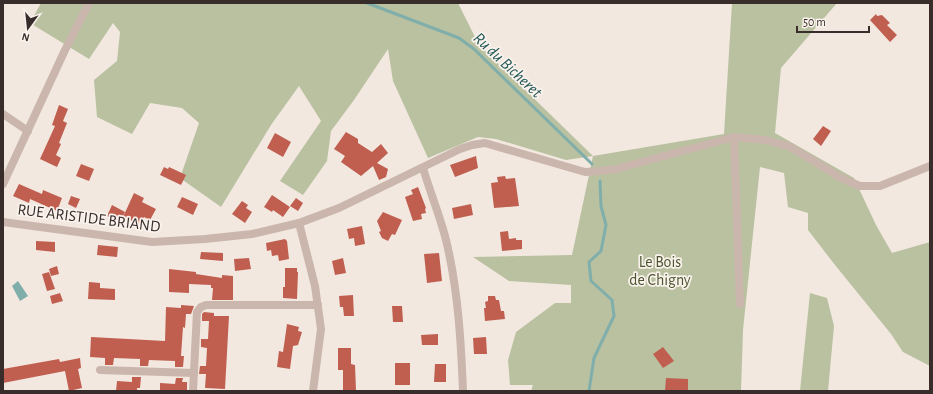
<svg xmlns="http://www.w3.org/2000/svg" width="933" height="394" viewBox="0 0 933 394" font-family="'Alegreya Sans',sans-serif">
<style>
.green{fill:#b9c1a0}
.water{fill:#80aeab}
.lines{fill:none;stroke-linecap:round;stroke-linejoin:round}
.stream{stroke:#80aeab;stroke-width:3}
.building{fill:#c05f50}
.street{stroke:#cab6ac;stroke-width:8}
.labels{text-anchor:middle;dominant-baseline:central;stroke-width:3.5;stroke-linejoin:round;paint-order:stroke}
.street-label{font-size:16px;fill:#382d2b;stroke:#faf2ec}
.park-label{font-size:16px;fill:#4b552f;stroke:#faf2ec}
.water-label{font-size:17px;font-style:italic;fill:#225856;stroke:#faf2ec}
</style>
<rect width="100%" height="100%" fill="#f2e8e0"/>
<g class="green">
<polygon points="41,3 458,3 479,45 593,156 724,134 732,3 837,3 781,68 775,133 854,178 876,225 892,253 930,242 930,366 903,352 891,334 835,265 808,230 808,213 788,207 784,173 760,167 743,330 741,391 531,391 533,385 510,385 508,360 516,332 555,303 571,303 571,285 509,281 473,257 572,255 593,156 566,160 496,139 478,137 428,158 393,81 388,49 354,100 331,131 327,161 303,195 280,181 321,121 299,86 271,125 221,207 180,178 199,123 182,108 150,103 132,134 97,117 94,80 117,61 120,32 113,23 89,59 30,23"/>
<polygon points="810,293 827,298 834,326 828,391 800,391"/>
</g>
<polygon class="water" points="18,281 28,296 20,301 12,286"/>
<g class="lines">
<g class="stream">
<polyline points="367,3 459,38 474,49 592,164"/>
<polyline points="589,391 594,358 614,316 612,300 591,281 589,262 601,251 606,225 601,206 600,181"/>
</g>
</g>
<g class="building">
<polygon points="876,14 877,16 882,15 890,23 887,25 897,35 890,42 870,20"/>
<polygon points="59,105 68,109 63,121 67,123 59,143 61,144 56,155 61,158 57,167 40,159 55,126 52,125"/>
<polygon points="823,126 831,131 821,146 813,139"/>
<polygon points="346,132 358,139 358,143 372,152 381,144 388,153 377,163 388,169 386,177 379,180 373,166 361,176 341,162 345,156 334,149"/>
<polygon points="275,133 291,142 283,157 267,148"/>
<polygon points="476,156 478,168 455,177 450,165"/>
<polygon points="81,164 94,169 89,181 76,176"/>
<polygon points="164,167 168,169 169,167 186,175 181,185 160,175"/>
<polygon points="505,176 506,179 515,178 519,206 494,208 491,183 498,182 497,177"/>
<polygon points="19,184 42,194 43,190 62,198 57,211 30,199 29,203 13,196"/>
<polygon points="418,187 426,208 425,209 426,213 421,214 422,219 413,221 405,197 413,194 411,190"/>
<polygon points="134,193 144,198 142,202 156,209 150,220 144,217 140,225 123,217"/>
<polygon points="272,195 290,207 283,217 273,210 272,212 264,207"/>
<polygon points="71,196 80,199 76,208 68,204"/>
<polygon points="182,197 198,204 193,215 177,207"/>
<polygon points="296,198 303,203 298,211 290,206"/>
<polygon points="242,201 248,205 246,208 252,212 245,223 232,214"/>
<polygon points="471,204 473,215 454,219 452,208"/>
<polygon points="112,205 125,212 120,223 107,216"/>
<polygon points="383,212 402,220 395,235 392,234 388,241 382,238 379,232 381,231 377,221"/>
<polygon points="362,226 365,244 355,246 354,238 349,239 347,229"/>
<polygon points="508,231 509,239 516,238 516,240 522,240 522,249 502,251 500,232"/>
<polygon points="285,239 287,241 289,259 279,261 278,255 272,256 271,250 267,251 266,243"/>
<polygon points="36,241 55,242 55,252 36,250"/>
<polygon points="98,245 118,247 117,257 97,255"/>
<polygon points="201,252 223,253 223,261 200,259"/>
<polygon points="439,253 442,281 427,283 424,254"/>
<polygon points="249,258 251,269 235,271 234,259"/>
<polygon points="343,258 346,273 335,275 332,261"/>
<polygon points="57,266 59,274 51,276 49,269"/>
<polygon points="285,268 297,268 297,272 298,272 297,299 283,298 283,287 285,287"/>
<polygon points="169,269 196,272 196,274 222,278 222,275 233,276 233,300 212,300 213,288 211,288 211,285 189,284 189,293 169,292"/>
<polygon points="49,272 55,289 47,291 42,274"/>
<polygon points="89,282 100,283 100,288 115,289 115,300 88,299"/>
<polygon points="60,293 63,301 52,304 50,296"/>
<polygon points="353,295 354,316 344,316 343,307 340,307 339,296"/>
<polygon points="488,296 495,296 496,300 499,300 501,311 504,311 505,319 485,321 484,308 486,308 485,302 488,301"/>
<polygon points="181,305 194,306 191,314 186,314 185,328 183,327 181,356 184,356 183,367 175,367 175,361 149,360 148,366 140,366 140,359 114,358 113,365 105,365 105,358 90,357 91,337 165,341 166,307 181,308"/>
<polygon points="392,306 402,306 403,322 393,322"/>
<polygon points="204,312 214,313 214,316 229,316 225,389 205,388 206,374 199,374 200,366 206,366 207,348 201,347 201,339 208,339 209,321 202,321 202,314"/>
<polygon points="287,324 299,327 298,331 302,332 298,345 293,346 290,369 277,367 279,351 283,352"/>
<polygon points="438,334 438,345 422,345 421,335"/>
<polygon points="486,337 487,354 474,354 473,338"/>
<polygon points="663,347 674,361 663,368 653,354"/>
<polygon points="338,348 351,348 351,364 355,365 356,391 343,391 343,370 338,370"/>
<polygon points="80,358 81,368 78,369 82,388 69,391 65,371 3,383 3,369 59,359 60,362"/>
<rect x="395" y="363" width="15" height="22"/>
<polygon points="435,364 446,364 446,382 434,382"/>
<polygon points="132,377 141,377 140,388 137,388 137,391 116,391 117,381 132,382"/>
<polygon points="176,378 183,378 182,382 187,382 187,391 160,391 160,383 175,384"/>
<polygon points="666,378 688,379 688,391 665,391"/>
</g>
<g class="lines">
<g class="street">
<polyline points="3,114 28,131"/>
<polyline points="734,137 740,304"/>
<path d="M423 168C430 192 440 216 446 240 458 289 461 341 463 391"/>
<polyline points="3,184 65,50 89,3"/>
<polyline points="3,222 152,242 205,239 252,234 299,223 339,208 460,149 472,145 485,143 585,172 601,171 616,169 734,137 765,140 788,146 814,161 841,178 860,186 880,186 930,166"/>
<polyline points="299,223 315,286 321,329 313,391"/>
<polyline points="100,370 194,373"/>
<polyline points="193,391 197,312 201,307 206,305 318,305"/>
</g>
</g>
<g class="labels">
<g class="street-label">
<text transform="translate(89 218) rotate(7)">RUE ARISTIDE BRIAND</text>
</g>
<g class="park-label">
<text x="660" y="262">Le Bois<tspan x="660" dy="18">de Chigny</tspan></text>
</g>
<g class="water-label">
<text transform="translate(508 65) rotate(43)">Ru du Bicheret</text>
</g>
</g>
<rect width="933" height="394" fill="none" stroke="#382d2b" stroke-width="8"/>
<g transform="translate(28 28) rotate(195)" stroke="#faf2ec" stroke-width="3" paint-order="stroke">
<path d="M0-3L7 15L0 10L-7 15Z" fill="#382d2b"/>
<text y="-6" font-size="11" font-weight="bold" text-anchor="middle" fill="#382d2b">N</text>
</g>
<path d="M797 26v6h72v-6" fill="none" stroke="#382d2b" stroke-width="2"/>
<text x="803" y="26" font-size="12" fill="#382d2b" stroke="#faf2ec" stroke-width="3" paint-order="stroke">50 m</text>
</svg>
